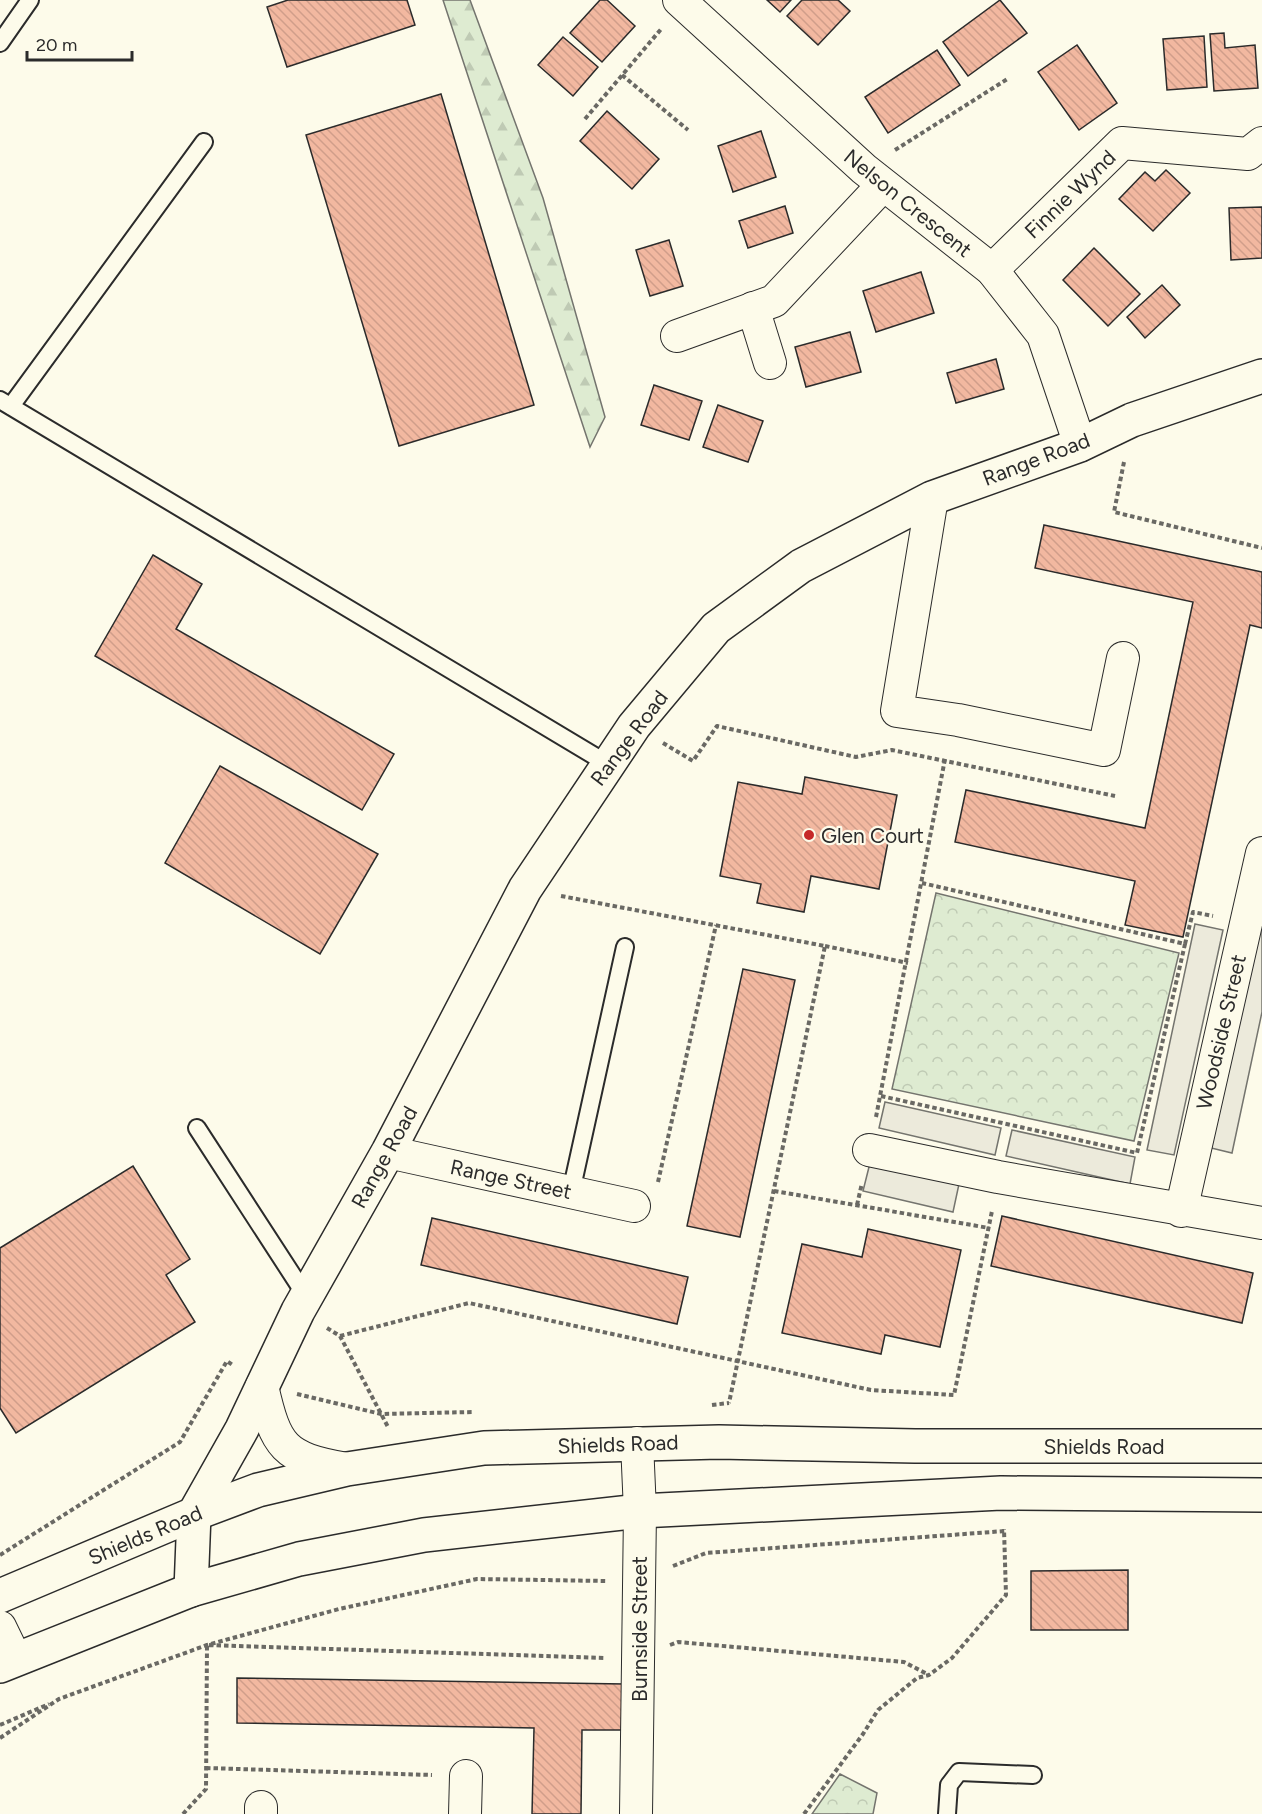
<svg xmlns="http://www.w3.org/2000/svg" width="1262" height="1814" viewBox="0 0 1262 1814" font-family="Figtree,sans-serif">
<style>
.forest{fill:url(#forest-firs);stroke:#74746e;stroke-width:1.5}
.park{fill:url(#park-crowns);stroke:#74746e;stroke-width:1.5}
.parking{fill:#eceadb;stroke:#74746e;stroke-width:1.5}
.building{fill:url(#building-back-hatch);stroke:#2b2b2b;stroke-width:1.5}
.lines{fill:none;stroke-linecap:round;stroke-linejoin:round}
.service-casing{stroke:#2b2b2b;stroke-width:20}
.minor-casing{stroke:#2b2b2b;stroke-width:34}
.tertiary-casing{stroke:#2b2b2b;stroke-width:36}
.secondary-casing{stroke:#2b2b2b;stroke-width:36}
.path{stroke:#6a6964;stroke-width:4;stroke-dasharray:4.5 3;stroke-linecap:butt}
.service{stroke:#fdfbea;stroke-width:16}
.minor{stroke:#fdfbea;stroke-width:32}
.tertiary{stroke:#fdfbea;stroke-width:33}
.secondary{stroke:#fdfbea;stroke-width:33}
.poi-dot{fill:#c62828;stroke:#fdfbea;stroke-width:2}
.labels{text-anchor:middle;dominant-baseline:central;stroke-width:4.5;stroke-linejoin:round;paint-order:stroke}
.street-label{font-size:21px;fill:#2b2b2b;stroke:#fdfbea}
.poi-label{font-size:21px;fill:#2b2b2b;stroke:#fdfbea;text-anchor:start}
</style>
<defs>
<pattern id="forest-firs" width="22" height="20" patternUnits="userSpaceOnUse" patternTransform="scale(1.5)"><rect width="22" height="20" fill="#deebd1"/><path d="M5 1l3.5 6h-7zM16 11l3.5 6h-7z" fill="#bfcab4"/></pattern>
<pattern id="park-crowns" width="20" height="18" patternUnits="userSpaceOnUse" patternTransform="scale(1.5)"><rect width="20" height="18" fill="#deebd1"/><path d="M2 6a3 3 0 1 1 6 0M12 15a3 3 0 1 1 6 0" fill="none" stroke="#bfcab4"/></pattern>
<pattern id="building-back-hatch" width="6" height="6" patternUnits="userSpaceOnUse" patternTransform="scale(1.5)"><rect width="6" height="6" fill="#f2b8a0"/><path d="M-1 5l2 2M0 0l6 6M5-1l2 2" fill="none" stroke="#d09e8a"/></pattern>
</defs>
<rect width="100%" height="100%" fill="#fdfbea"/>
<polygon class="forest" points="443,0 470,0 543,198 605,417 590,447"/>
<g class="park">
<polygon points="936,893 1179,953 1134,1141 892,1089"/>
<polygon points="840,1774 877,1793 873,1814 812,1814"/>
</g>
<g class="parking">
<polygon points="1262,890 1262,1012 1232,1153 1207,1147"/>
<polygon points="1195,924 1223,930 1174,1155 1147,1150"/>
<polygon points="885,1102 1001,1128 995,1155 879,1128"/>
<polygon points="1012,1130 1135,1157 1130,1184 1006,1156"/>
<polygon points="870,1163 959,1184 953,1212 863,1191"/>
</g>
<g class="building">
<polygon points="288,0 407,0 415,25 287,67 267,7"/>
<polygon points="600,0 607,0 635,26 602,62 570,33"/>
<polygon points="767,0 791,0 780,12"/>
<polygon points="802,0 838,0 850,11 818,45 787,16"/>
<polygon points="1000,0 1027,33 968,76 943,42"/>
<polygon points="1224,33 1225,48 1255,45 1258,88 1214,91 1210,34"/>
<polygon points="1204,36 1207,87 1167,90 1163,39"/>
<polygon points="563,37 598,67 573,96 538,65"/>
<polygon points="1077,45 1117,103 1079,130 1038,72"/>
<polygon points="937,50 960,85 888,133 865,97"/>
<polygon points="441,94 534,405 399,446 306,135"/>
<polygon points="607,111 659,159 632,189 580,141"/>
<polygon points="761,131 776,177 733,192 718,146"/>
<polygon points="1166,170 1190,193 1153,231 1119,199 1145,172 1155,181"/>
<polygon points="785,206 793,233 748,248 739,221"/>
<polygon points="1262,207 1262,258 1231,260 1229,208"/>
<polygon points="669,240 683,286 650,296 636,250"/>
<polygon points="1094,248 1140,294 1108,326 1063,280"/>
<polygon points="921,272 934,313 876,332 863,291"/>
<polygon points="1162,285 1180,305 1145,338 1127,317"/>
<polygon points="850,332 861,372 806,387 795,347"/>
<polygon points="996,359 1004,389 956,403 947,373"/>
<polygon points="654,385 702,401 689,440 641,425"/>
<polygon points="718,405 763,421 748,462 703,447"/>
<polygon points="1044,525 1262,572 1262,628 1250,625 1183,937 1125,925 1135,881 955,842 966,790 1145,828 1193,602 1035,568"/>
<polygon points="153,555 202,584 176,629 394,754 362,810 95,656"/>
<polygon points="220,766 378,854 320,954 165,863"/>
<polygon points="805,777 897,795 879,889 811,876 804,912 757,903 761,884 720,876 738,782 802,794"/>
<polygon points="743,969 795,980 740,1237 687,1226"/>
<polygon points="133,1166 190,1259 166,1275 195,1322 16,1433 0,1408 0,1248"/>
<polygon points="1002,1216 1253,1273 1242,1323 991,1266"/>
<polygon points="432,1218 688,1277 677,1324 421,1265"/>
<polygon points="868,1229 961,1250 940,1347 885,1335 881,1354 782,1333 802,1244 862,1257"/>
<polygon points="1128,1570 1128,1630 1031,1630 1031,1571"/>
<polygon points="237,1678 625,1684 625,1730 582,1730 581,1814 532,1814 534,1728 237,1723"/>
</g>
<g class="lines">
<g class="service-casing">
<g id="service">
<polyline points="0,43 30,0"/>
<polyline points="0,400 608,764"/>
<polyline points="11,406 204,142"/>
<polyline points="197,1128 306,1296"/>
<polyline points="571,1192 625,947"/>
<polyline points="947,1814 949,1785 959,1772 1033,1775"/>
</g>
</g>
<g class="minor-casing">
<g id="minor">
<polyline points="679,0 864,169 992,270 1043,335 1080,445"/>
<polyline points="992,270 1122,143 1248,154 1262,143"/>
<polyline points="753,308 770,363"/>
<polyline points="677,336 774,301 883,185"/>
<polyline points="932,498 897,711 958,720 1104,750 1123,658"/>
<polyline points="869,1150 998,1177 1262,1223"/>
<polyline points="388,1152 634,1206"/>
<polyline points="1181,1211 1262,853"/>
<path d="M262 1386C276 1447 283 1458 347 1469"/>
<polyline points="0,1627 15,1658"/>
<polyline points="261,1814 261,1807"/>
<polyline points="465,1814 466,1776"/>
<polyline points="636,1814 640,1511 637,1443"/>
</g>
</g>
<g class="tertiary-casing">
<polyline id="tertiary" points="191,1590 194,1514 242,1429 298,1311 388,1152 525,889 634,726 716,628 801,566 932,498 1080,445 1132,420 1262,376"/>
</g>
<g class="secondary-casing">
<g id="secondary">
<polyline points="0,1596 194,1514 258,1490 347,1469 484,1448 719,1442 915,1446 1262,1446"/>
<polyline points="0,1666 191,1590 299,1559 424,1535 640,1511 1001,1493 1262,1495"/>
</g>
</g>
<g class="path">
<polyline points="622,75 688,130"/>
<polyline points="585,119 662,28"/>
<polyline points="895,150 1009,78"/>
<polyline points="1124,462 1114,512 1262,548"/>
<polyline points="663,743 693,761 717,726 856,757 892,750 1115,796"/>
<polyline points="561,896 825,946 729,1403"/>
<polyline points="1185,944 1193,912 1213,916"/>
<polyline points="825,946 908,963"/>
<polyline points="881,1096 1137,1153 1185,944 922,883"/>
<polyline points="876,1117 945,759"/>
<polyline points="658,1182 716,925"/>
<polyline points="774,1191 989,1228"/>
<polyline points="857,1205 862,1183"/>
<polyline points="327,1328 340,1336 388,1427"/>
<polyline points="340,1336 469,1303 871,1390 954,1395 992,1211"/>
<polyline points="297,1394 381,1414 473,1412"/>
<polyline points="712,1405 729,1403"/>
<polyline points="0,1555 180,1442 227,1361 234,1366"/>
<polyline points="673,1566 706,1553 1005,1531"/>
<polyline points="670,1645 678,1642 904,1662 929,1675"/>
<polyline points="0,1725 49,1704"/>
<polyline points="0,1738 59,1699 207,1645 339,1609 477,1579 606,1581"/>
<polyline points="206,1768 432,1775"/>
<polyline points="183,1814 206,1789 207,1645 606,1658"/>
<polyline points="804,1814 863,1734 878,1710 917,1678 929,1675 952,1658 1006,1595 1004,1529"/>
</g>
<use href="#service" class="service"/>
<use href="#minor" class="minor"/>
<use href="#tertiary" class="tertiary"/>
<use href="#secondary" class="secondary"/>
</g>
<circle class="poi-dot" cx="809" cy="835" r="6"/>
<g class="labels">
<g class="street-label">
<text transform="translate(1070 194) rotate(-44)">Finnie Wynd</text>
<text transform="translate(908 203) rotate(39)">Nelson Crescent</text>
<text transform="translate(1036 459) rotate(-21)">Range Road</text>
<text transform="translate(629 738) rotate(-53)">Range Road</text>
<text transform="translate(1221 1032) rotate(-77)">Woodside Street</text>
<text transform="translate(384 1157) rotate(-61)">Range Road</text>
<text transform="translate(511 1179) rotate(12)">Range Street</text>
<text transform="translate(618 1444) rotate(-2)">Shields Road</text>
<text x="1104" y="1446">Shields Road</text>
<text transform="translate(145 1535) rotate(-23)">Shields Road</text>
<text transform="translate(639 1629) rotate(-90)">Burnside Street</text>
</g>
<g class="poi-label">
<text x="821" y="835">Glen Court</text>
</g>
</g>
<path d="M27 51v9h105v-9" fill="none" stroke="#2b2b2b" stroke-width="3"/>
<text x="36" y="51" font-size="18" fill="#2b2b2b" stroke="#fdfbea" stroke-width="4.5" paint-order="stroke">20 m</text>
</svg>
